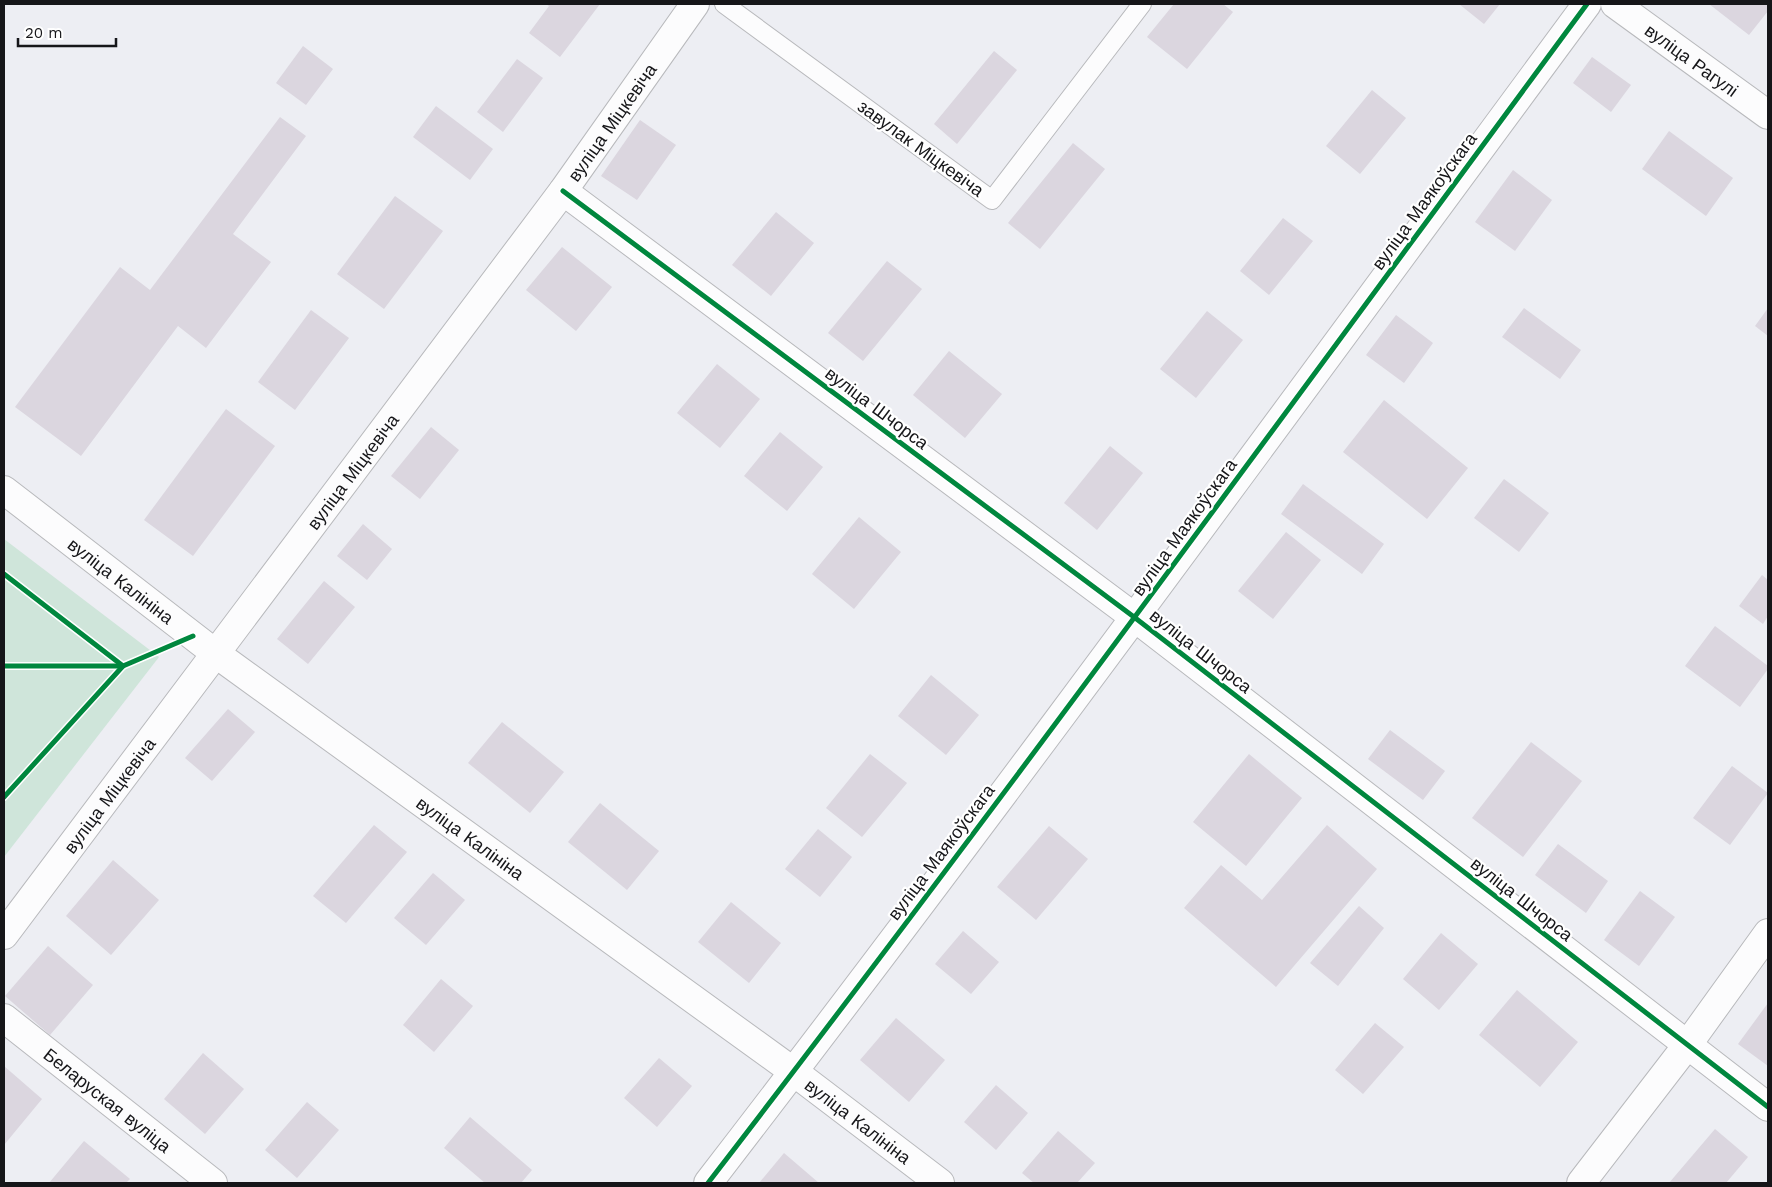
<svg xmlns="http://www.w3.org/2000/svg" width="1772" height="1187" viewBox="0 0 1772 1187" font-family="'Work Sans',sans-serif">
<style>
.green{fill:#cfe5da}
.building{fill:#dbd6df}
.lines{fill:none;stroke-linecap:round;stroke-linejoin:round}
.lane-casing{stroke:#b8b9bc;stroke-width:20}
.street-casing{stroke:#b8b9bc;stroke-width:30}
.lane{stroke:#fcfcfd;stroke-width:18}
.street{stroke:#fcfcfd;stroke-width:28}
.cycleway-casing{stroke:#fff;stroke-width:8}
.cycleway{stroke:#00873e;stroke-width:5}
.labels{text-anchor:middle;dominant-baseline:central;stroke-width:4.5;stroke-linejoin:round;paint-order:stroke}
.street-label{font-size:18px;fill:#161619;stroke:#fff}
</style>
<rect width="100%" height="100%" fill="#edeef3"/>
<polygon class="green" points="4,539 159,657 4,857"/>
<g class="building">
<polygon points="546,4 600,4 560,57 529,33 549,6"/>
<polygon points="1174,4 1223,4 1233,12 1187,69 1147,37"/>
<polygon points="1459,4 1500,4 1484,24"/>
<polygon points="1709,4 1768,4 1768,11 1749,35"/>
<polygon points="303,46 333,69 306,105 276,83"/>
<polygon points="994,51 1017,70 957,144 934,124"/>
<polygon points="1592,57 1631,85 1611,112 1573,83"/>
<polygon points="517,59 543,78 503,132 477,112"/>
<polygon points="1372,90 1406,118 1360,174 1326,146"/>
<polygon points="436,106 493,149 470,180 413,137"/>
<polygon points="280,117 306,136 233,234 271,262 206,348 178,326 81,456 15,407 120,267 150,290"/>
<polygon points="640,120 676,145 637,200 601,176"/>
<polygon points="1669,131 1733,178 1706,216 1642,169"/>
<polygon points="1073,143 1105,169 1040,249 1008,223"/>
<polygon points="1513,170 1552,200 1515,251 1475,222"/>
<polygon points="395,196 443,231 384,309 337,274"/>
<polygon points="776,212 814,243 771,296 732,265"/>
<polygon points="1283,218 1313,241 1269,295 1240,271"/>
<polygon points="562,247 612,287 576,331 526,290"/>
<polygon points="887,261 922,289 863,361 828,333"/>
<polygon points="1524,308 1581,350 1560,379 1502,337"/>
<polygon points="1768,308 1768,336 1755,326"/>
<polygon points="311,310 349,338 295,410 258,382"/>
<polygon points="1207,311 1243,340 1196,398 1160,369"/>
<polygon points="1396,315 1433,343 1404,383 1366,355"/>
<polygon points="949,351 1002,394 965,438 913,395"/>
<polygon points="717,364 760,399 720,448 677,413"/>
<polygon points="1384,400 1468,468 1427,519 1343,452"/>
<polygon points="226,409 275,446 193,556 144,520"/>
<polygon points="431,427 459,450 420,499 391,476"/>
<polygon points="780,432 823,467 787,511 744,476"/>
<polygon points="1110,446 1143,473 1097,530 1064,503"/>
<polygon points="1504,479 1549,513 1519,552 1474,518"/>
<polygon points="1303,484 1384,544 1362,574 1281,514"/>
<polygon points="859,517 901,552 854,609 812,574"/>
<polygon points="363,524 392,549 367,580 337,556"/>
<polygon points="1286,532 1321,560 1273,619 1238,591"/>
<polygon points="1762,575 1768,580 1768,616 1763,624 1739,606"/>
<polygon points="324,581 355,607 308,664 277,639"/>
<polygon points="1715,626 1768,666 1768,669 1740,707 1685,666"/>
<polygon points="931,675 979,715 946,755 898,716"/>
<polygon points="228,709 255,732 212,781 185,758"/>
<polygon points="502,722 564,772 530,813 468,763"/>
<polygon points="1390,730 1445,771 1423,800 1368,759"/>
<polygon points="1531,742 1582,781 1523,857 1472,818"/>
<polygon points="870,754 907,783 862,837 826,808"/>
<polygon points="1249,754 1302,798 1246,866 1193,822"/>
<polygon points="1732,766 1768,793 1730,845 1693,818"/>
<polygon points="600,803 659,851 627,890 568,842"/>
<polygon points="374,825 407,852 346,923 313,896"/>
<polygon points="1327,825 1377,869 1276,987 1184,908 1221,865 1262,900"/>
<polygon points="1049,826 1088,859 1036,920 997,887"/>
<polygon points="818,829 852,857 820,897 785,869"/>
<polygon points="1558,844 1608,881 1586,913 1535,875"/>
<polygon points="113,860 159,900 111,955 66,916"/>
<polygon points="433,873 465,900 426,945 394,918"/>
<polygon points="1640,891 1675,917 1639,966 1604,940"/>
<polygon points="731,902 781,943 749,983 698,942"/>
<polygon points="1359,906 1384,928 1338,986 1310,963"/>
<polygon points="963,931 999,962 971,994 935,964"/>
<polygon points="1441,933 1478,964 1439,1010 1403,979"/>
<polygon points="48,946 93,985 50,1035 5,996"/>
<polygon points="441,979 473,1006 434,1052 403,1025"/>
<polygon points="1517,990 1578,1042 1540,1087 1479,1035"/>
<polygon points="1768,1003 1768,1066 1738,1044"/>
<polygon points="896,1018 945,1060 909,1102 860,1060"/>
<polygon points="1375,1023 1404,1047 1363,1094 1335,1070"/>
<polygon points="203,1053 244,1089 205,1134 164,1099"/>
<polygon points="659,1058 692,1086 657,1127 624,1098"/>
<polygon points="4,1066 42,1099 4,1145"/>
<polygon points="996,1085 1028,1113 996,1150 964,1122"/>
<polygon points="307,1102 339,1130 297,1178 265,1150"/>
<polygon points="470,1117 532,1170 521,1183 485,1183 444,1148"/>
<polygon points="1715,1129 1748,1157 1726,1183 1669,1183"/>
<polygon points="1058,1131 1095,1163 1077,1183 1034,1183 1022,1173"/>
<polygon points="84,1141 130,1179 126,1183 49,1183"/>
<polygon points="784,1153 819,1183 759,1183"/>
</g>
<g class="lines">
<g class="lane-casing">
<polyline id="lane" points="724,4 992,200 1142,4"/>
</g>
<g class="street-casing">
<g id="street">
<path id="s1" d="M1615 4 1768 115"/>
<polyline points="563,191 1134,617 1768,1107"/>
<path id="s2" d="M4 490 215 653 794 1072 940 1183"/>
<path id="s3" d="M4 935 563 191 695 4"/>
<path id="s4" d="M4 1018 213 1183"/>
<path d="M708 1183C1007 795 1296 398 1587 4"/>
<polyline points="1581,1183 1688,1044 1768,933"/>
</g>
</g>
<use href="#lane" class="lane"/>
<use href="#street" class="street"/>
<g class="cycleway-casing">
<g id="cycleway">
<polyline points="563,191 1134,617 1768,1107"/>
<polyline points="4,574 123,666 4,797"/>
<polyline points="4,666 123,666 193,636"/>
<path d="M708 1183C1007 795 1296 398 1587 4"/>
</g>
</g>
<use href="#cycleway" class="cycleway"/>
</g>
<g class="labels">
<g class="street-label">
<text stroke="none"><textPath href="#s1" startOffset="95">вуліца Рагулі</textPath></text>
<text stroke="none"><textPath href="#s3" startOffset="1015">вуліца Міцкевіча</textPath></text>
<text transform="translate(921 148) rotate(36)">завулак Міцкевіча</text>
<text transform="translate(1424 201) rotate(-54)">вуліца Маякоўскага</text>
<text transform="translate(877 408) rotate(37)">вуліца Шчорса</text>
<text stroke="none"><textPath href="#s3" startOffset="580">вуліца Міцкевіча</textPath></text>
<text transform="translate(1184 527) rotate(-54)">вуліца Маякоўскага</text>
<text stroke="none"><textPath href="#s2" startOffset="148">вуліца Калініна</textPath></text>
<text transform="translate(1201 651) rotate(38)">вуліца Шчорса</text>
<text stroke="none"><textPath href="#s3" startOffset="175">вуліца Міцкевіча</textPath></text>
<text stroke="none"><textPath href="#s2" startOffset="582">вуліца Калініна</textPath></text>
<text transform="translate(941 852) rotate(-53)">вуліца Маякоўскага</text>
<text transform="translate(1522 899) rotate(38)">вуліца Шчорса</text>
<text stroke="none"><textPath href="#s4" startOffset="132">Беларуская вуліца</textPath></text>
<text stroke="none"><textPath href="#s2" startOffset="1062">вуліца Калініна</textPath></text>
</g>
</g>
<rect width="1772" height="1187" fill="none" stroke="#161619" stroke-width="10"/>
<path d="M18 38v8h98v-8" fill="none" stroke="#161619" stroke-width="2.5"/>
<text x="25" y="38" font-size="15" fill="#161619" stroke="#ffffff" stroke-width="4" paint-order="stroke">20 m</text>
</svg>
